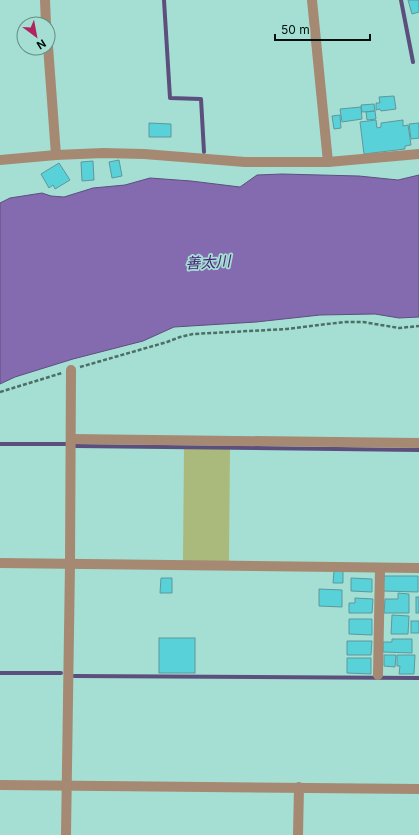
<svg xmlns="http://www.w3.org/2000/svg" width="419" height="835" viewBox="0 0 419 835" font-family="Inter,'Noto Sans JP',sans-serif">
<style>
.green{fill:#aaba7c}
.water{fill:#846aaf;stroke:#5c4f7e}
.lines{fill:none;stroke-linecap:round;stroke-linejoin:round}
.stream{stroke:#5c4f7e;stroke-width:4}
.building{fill:#58d1d8;stroke:#5d989c}
.path{stroke:#4b6e66;stroke-width:2.5;stroke-dasharray:4 2;stroke-linecap:butt}
.minor{stroke:#a68972;stroke-width:10}
.labels{text-anchor:middle;dominant-baseline:central;stroke-width:3.5;stroke-linejoin:round;paint-order:stroke}
.water-label{font-size:15px;font-style:italic;fill:#4a2378;stroke:#a5dfd3}
</style>
<rect width="100%" height="100%" fill="#a5dfd3"/>
<polygon class="green" points="184,447 230,448 229,562 183,561"/>
<polygon class="water" points="282,174 359,176 398,180 419,175 419,317 399,318 375,314 320,315 256,322 174,327 143,341 73,359 15,377 0,384 0,203 10,198 42,193 51,196 64,197 93,188 125,185 150,178 191,181 240,187 257,175"/>
<g class="lines">
<g class="stream">
<polyline points="164,0 170,98 201,99 204,152"/>
<polyline points="401,0 413,62"/>
<polyline points="0,444 66,444"/>
<polyline points="75,446 419,450"/>
<polyline points="0,673 61,673"/>
<polyline points="74,676 419,678"/>
</g>
</g>
<g class="building">
<polygon points="408,0 419,0 419,12 412,14"/>
<polygon points="394,96 396,109 381,111 380,109 376,110 376,103 380,103 379,97"/>
<polygon points="374,104 375,111 362,112 361,105"/>
<polygon points="361,107 362,119 342,122 340,109"/>
<polygon points="375,111 376,119 367,120 366,112"/>
<polygon points="340,115 341,128 334,129 332,116"/>
<polygon points="376,120 377,128 381,127 381,123 403,120 403,126 408,125 411,145 405,146 405,149 364,154 360,122"/>
<polygon points="149,123 171,124 171,137 149,137"/>
<polygon points="419,123 419,138 411,139 409,124"/>
<polygon points="119,160 122,176 112,178 109,162"/>
<polygon points="93,161 94,180 82,181 81,162"/>
<polygon points="59,163 70,180 55,189 53,185 49,188 41,174"/>
<polygon points="334,571 343,571 343,583 333,583"/>
<polygon points="384,576 418,576 418,592 383,591"/>
<polygon points="161,578 172,578 172,593 160,593"/>
<polygon points="351,578 372,579 372,592 351,591"/>
<polygon points="319,589 342,590 342,607 319,606"/>
<polygon points="398,593 409,594 409,613 384,613 385,599 398,599"/>
<rect x="416" y="597" width="3" height="16"/>
<polygon points="355,598 373,599 372,613 349,613 349,603 355,603"/>
<polygon points="392,615 409,616 408,634 391,634"/>
<polygon points="349,619 372,619 372,635 349,634"/>
<rect x="411" y="621" width="8" height="12"/>
<rect x="159" y="638" width="36" height="35"/>
<polygon points="392,639 412,639 412,653 383,652 383,642 392,642"/>
<polygon points="347,641 372,641 371,655 347,655"/>
<polygon points="384,655 396,655 395,667 384,666"/>
<polygon points="397,655 415,655 414,674 399,674 400,666 397,666"/>
<polygon points="347,658 371,658 371,674 347,673"/>
</g>
<g class="lines">
<g class="path">
<polyline points="80,367 167,342 180,337 193,334 287,329 344,322 363,322 399,328 419,326"/>
<polyline points="0,392 62,373"/>
</g>
<g class="minor">
<polyline points="45,0 46,24"/>
<polyline points="312,0 328,162"/>
<polyline points="48,46 56,155"/>
<polyline points="0,160 56,155 103,153 144,154 245,162 328,162 419,154"/>
<polyline points="71,439 419,443"/>
<polyline points="0,563 419,568"/>
<polyline points="378,675 380,568"/>
<polyline points="0,785 419,789"/>
<polyline points="66,835 70,564 71,370"/>
<polyline points="298,835 299,787"/>
</g>
</g>
<g class="labels">
<g class="water-label">
<text transform="translate(208 262) rotate(-3)">善太川</text>
</g>
</g>
<g transform="translate(36 36) rotate(148)"><circle r="19" fill="#a5dfd3" stroke="#638c83"/>
<path d="M0-3L7 15L0 10L-7 15Z" fill="#b02460"/>
<text y="-6" font-size="11" font-weight="bold" text-anchor="middle" fill="#00100c">N</text>
</g>
<path d="M275 34v6h95v-6" fill="none" stroke="#00100c" stroke-width="2"/>
<text x="281" y="34" font-size="12" fill="#00100c" stroke="#a5dfd3" stroke-width="3" paint-order="stroke">50 m</text>
</svg>
